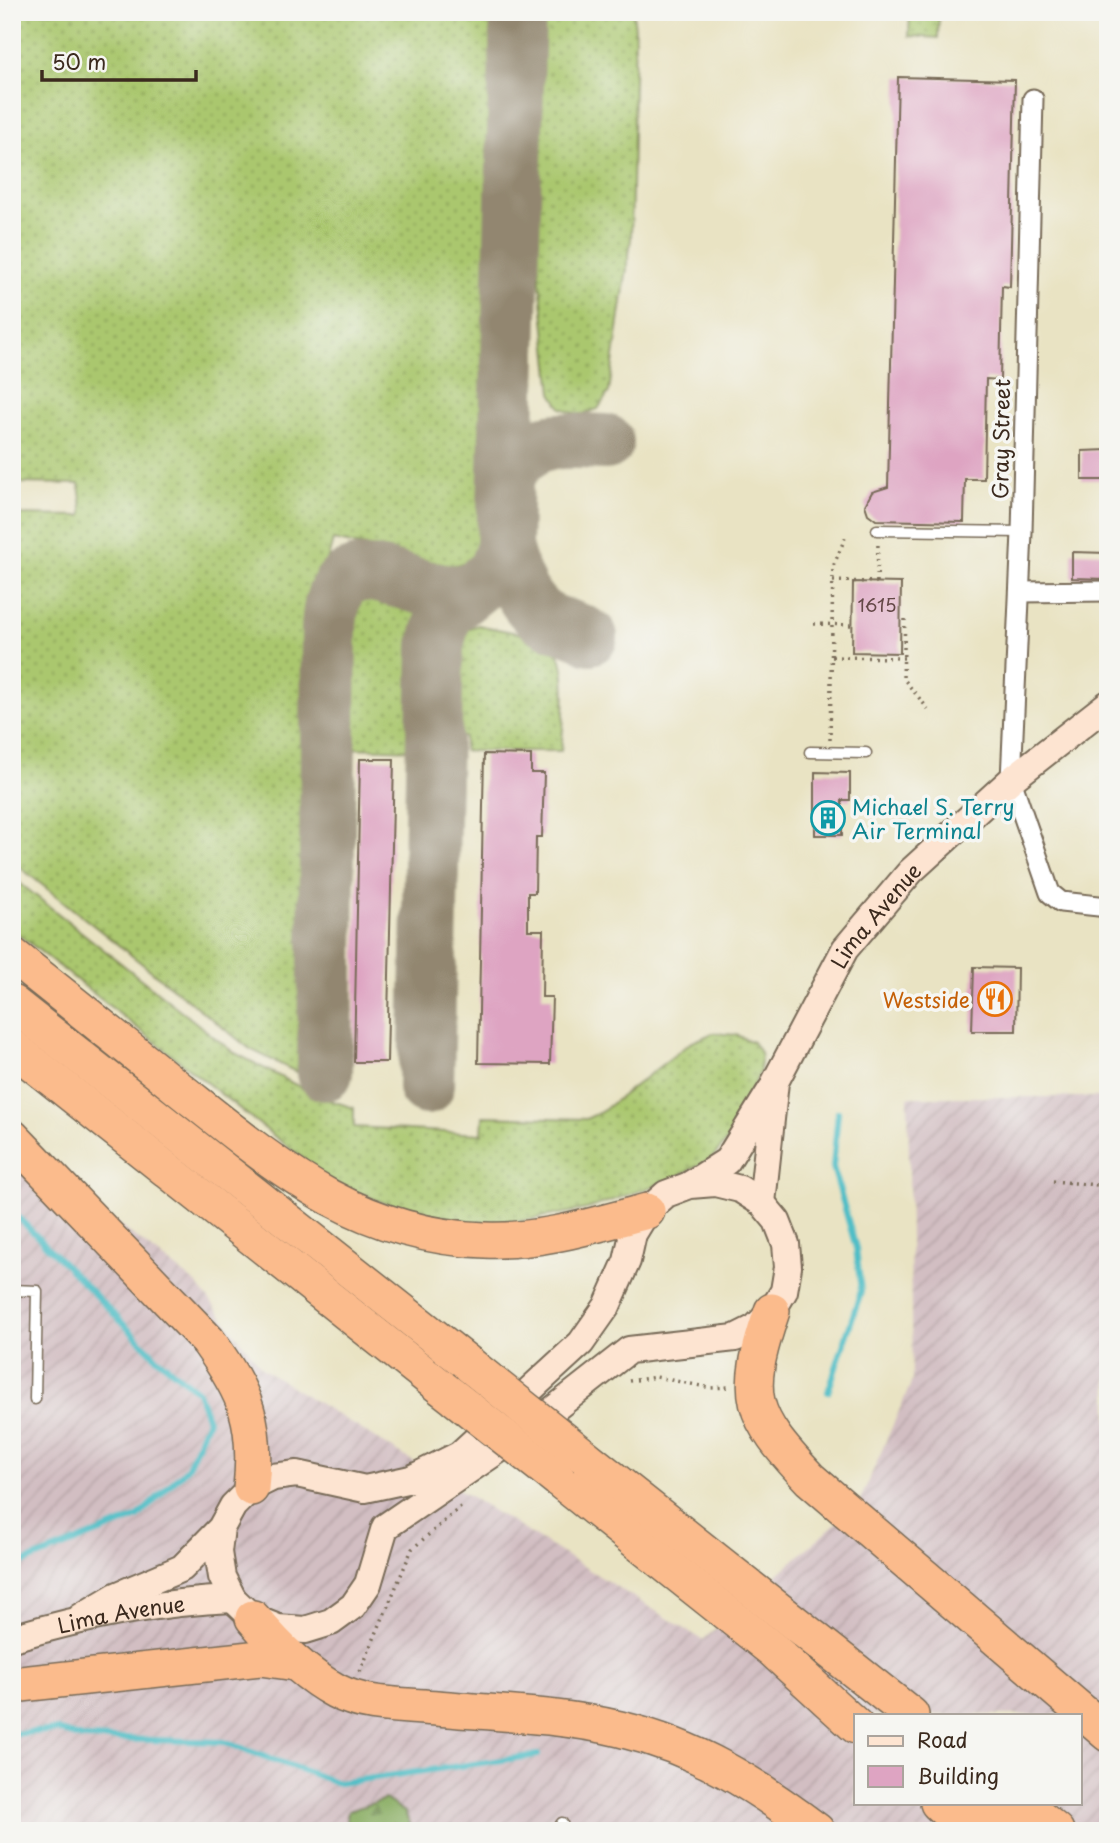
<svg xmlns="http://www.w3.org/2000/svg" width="1120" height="1843" viewBox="0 0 1120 1843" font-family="'Playpen Sans',sans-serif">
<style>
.industrial{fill:url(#industrial-furrows);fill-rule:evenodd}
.grass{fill:url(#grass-dots);stroke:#727846;stroke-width:2}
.forest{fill:url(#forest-firs);stroke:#616b40;stroke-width:2}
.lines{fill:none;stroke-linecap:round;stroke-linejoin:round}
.stream{stroke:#4fbec6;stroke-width:6}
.taxiway{stroke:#928670;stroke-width:56}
.building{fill:#dea4c2}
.lane-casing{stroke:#786b58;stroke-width:13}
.street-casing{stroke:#786b58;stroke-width:23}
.secondary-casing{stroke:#786b58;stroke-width:30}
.highway-casing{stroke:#786b58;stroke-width:38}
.path{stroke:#786b58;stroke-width:3.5;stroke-dasharray:2 5;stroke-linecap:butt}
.lane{stroke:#fff;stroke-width:10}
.street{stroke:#fff;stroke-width:19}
.secondary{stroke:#fde4d1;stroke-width:26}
.highway{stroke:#fbbb8c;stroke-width:35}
.highway-bridge-casing{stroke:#786b58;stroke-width:38;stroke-linecap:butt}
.highway-bridge{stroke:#fbbb8c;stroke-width:35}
.labels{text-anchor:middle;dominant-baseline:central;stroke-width:7;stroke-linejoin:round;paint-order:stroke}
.number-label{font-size:18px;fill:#644847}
.street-label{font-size:21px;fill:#3b2a1e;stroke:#f6f6f2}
.culture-label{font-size:21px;fill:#0d838f;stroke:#f6f6f2;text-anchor:start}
.food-label{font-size:21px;fill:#c56008;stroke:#f6f6f2;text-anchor:end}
</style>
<defs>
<pattern id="industrial-furrows" width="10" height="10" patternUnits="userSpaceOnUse" patternTransform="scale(1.75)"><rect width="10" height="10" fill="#d2bec2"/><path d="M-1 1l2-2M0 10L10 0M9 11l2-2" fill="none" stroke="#b5a3a6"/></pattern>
<pattern id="grass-dots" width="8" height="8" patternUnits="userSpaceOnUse" patternTransform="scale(1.75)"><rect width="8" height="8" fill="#aac76e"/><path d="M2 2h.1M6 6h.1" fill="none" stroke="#8ca25a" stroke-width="1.8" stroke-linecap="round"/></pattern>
<pattern id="forest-firs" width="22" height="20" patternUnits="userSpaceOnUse" patternTransform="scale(1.75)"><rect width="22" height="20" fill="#87ac61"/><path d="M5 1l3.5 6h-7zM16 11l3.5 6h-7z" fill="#708c4f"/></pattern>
</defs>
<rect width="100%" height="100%" fill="#f6f6f2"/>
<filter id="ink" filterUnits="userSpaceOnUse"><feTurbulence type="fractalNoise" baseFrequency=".0143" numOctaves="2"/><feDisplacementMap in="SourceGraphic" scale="14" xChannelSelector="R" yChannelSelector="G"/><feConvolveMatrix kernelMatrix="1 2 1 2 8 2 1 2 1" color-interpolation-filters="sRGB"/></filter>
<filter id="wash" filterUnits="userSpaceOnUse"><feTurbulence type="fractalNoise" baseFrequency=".00686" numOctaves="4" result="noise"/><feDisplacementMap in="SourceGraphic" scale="28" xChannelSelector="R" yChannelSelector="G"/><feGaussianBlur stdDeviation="1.57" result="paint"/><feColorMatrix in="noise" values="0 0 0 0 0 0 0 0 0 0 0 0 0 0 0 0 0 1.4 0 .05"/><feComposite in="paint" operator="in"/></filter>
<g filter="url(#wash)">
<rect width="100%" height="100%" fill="#e9e3c3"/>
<path class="industrial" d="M908 1097H1108V1831H12V1143L197 1284 263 1369 703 1640 859 1503 912 1381ZM856 1715H1080V1803H856Z"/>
<g class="grass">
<path d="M12 12H491L482 552 472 561 451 566 333 540 317 598 306 1059 301 1068 296 1072 250 1049 12 861V515L82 516C83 507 80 495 79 484L12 483Z"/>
<polygon points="545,12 633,12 635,29 631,240 609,392 598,409 580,415 561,408 552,393 536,245 541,31"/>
<polygon points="910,12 939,12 938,38 909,36"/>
<polygon points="359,593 409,607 425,623 422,750 343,748 345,603 349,595"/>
<path d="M478 625C498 630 536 634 552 645 572 659 563 727 561 751H464V737L450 735 453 640 461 631Z"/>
<polygon points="12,877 233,1052 317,1096 354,1108 354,1127 482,1134 483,1116 586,1119 601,1112 690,1043 713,1033 736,1035 753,1042 761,1054 760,1072 727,1141 711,1159 668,1181 587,1209 520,1221 473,1222 421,1217 335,1184 12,929"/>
</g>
<polygon class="forest" points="385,1799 405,1812 412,1831 345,1831 348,1811"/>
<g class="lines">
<g class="stream">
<polyline points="12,1211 157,1358 198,1392 208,1420 188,1467 138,1517 12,1567"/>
<polyline points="828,1392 861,1291 856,1248 833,1167 838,1112"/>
<polyline points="12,1734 57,1730 82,1738 224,1742 338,1783 538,1755"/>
</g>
<g class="taxiway">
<path d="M506 479C529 432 561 441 606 442"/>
<path d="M504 547C511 572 524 609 550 621 564 627 577 628 590 637"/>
<path d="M325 1073 329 630C333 523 410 604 470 591"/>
<polyline points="426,1087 436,645 445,612 495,572 504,547 518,12"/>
</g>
</g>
<g id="blocks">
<g class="building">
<polygon points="898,77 1015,80 1010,287 1002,286 1000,380 986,379 984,479 965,479 964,522 876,520 868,514 865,505 872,492 888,487"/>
<polygon points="1108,450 1108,480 1082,480 1082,451"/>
<polygon points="1072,552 1108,553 1108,579 1072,578"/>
<polygon points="853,582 901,583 900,653 852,652"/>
<polygon points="484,754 531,755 531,773 544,773 542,837 536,837 535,893 528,893 528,930 543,930 542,997 552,997 550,1064 478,1063"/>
<polygon points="360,759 394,759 387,1062 354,1062"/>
<polygon points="815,772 850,773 850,800 842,800 842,835 815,835"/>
<polygon points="974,967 1017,968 1016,1031 972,1031"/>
</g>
</g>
</g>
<g filter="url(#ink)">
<use href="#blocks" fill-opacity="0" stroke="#786b58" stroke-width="2"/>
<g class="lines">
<g class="lane-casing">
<g id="lane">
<polyline points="877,530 1022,532"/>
<polyline points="810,752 866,753"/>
<polyline points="12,1290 37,1291 35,1399"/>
<polyline points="556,1831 562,1823 563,1831"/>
</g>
</g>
<g class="street-casing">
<g id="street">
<polyline points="1033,99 1022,532 1011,780 1050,893 1061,902 1108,907"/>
<polyline points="1020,592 1108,591"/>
</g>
</g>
<g class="secondary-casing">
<g id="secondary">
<polyline points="691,1184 727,1161 771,1090"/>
<path id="s1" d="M762 1203 775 1082 845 949 911 871 1011 780 1108 704"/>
<polyline points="81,1617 116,1596 182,1568 221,1528 233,1506 251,1488 273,1477 297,1474 365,1489 411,1479 459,1455 581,1343 607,1306 627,1261 633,1234 647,1211 666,1194 690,1185 715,1183 740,1189 762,1203 777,1221 786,1244 788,1267 784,1291 772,1311 755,1328 735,1338 629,1350 526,1431 385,1527 368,1584 353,1606 331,1622 305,1630 278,1628 253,1618 233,1599 222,1577 218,1552 221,1528"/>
<path id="s2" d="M12 1638C86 1616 156 1602 233 1599"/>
</g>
</g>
<g class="highway-casing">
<g id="highway">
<path d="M12 955C68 999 123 1044 178 1088 275 1165 355 1236 485 1240 540 1242 594 1225 647 1211"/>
<polyline points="12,1003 470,1365"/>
<polyline points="12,1047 442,1388"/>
<path d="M12 1137 208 1341C246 1394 258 1422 251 1488"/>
<path d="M772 1311C743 1397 749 1414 810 1479L1108 1734"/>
<polyline points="585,1457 911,1715"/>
<polyline points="558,1479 773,1650 856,1726"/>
<path d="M253 1618C276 1646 303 1673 336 1691 362 1705 396 1705 424 1707 489 1713 557 1714 620 1729 696 1747 755 1784 817 1831"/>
<polyline points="12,1685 260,1658 296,1663"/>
<polyline points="938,1803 968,1831"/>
<polyline points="974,1803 1009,1831"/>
<polyline points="1021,1803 1056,1831"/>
</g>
</g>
<g class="path">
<polyline points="833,581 877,582"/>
<polyline points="877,582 878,543"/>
<polyline points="905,619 903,678 928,709"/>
<polyline points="814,624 852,625"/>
<polyline points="832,657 904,658"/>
<polyline points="830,740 833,567 845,538"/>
<polyline points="1053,1181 1108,1186"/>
<polyline points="629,1381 656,1377 711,1388 729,1387"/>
<polyline points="360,1672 412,1549 464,1504"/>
</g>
<use href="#lane" class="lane"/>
<use href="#street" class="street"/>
<use href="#secondary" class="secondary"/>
<use href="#highway" class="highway"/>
<g class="highway-bridge-casing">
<g id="highway-bridge">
<polyline points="470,1365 585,1457"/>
<polyline points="442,1388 558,1479"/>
</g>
</g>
<use href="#highway-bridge" class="highway-bridge"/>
</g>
</g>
<defs>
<g id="building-ring" transform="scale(1.75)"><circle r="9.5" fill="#f6f6f2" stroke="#0f9aa8" stroke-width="1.5"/><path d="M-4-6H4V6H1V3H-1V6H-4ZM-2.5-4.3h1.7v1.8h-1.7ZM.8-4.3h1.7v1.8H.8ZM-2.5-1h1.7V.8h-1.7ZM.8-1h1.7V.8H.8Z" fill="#0f9aa8"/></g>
<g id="restaurant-ring" transform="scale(1.75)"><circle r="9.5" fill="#f6f6f2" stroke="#e8710a" stroke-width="1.5"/><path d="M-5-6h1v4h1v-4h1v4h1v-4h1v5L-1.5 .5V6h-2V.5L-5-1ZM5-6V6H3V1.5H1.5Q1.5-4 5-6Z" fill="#e8710a"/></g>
</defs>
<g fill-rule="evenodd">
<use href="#building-ring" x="828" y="818"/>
<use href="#restaurant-ring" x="995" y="999"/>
</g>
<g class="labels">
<g class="number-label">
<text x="877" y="604">1615</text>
</g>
<g class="street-label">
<text transform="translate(1000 439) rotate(-89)">Gray Street</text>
<text stroke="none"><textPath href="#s1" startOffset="317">Lima Avenue</textPath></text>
<text stroke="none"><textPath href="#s2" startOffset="112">Lima Avenue</textPath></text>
</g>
<g class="culture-label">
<text x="852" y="806">Michael S. Terry<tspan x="852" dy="24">Air Terminal</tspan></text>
</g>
<g class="food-label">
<text x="970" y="999">Westside</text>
</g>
</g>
<rect width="1120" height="1843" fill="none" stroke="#f6f6f2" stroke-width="42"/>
<rect x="854" y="1714" width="228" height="91" fill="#f6f6f2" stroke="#aba49d" stroke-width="2"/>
<rect x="868" y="1736" width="35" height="10" fill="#fde4d1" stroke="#aba49d" stroke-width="2"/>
<text x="917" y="1748" font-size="21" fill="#3b2a1e">Road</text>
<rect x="868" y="1766" width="35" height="21" fill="#dea4c2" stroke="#aba49d" stroke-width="2"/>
<text x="917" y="1784" font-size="21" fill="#3b2a1e">Building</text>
<path d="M42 70v10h154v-10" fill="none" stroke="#3b2a1e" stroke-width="3.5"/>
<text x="52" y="70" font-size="21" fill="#3b2a1e" stroke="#f6f6f2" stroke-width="5" paint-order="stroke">50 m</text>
</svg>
